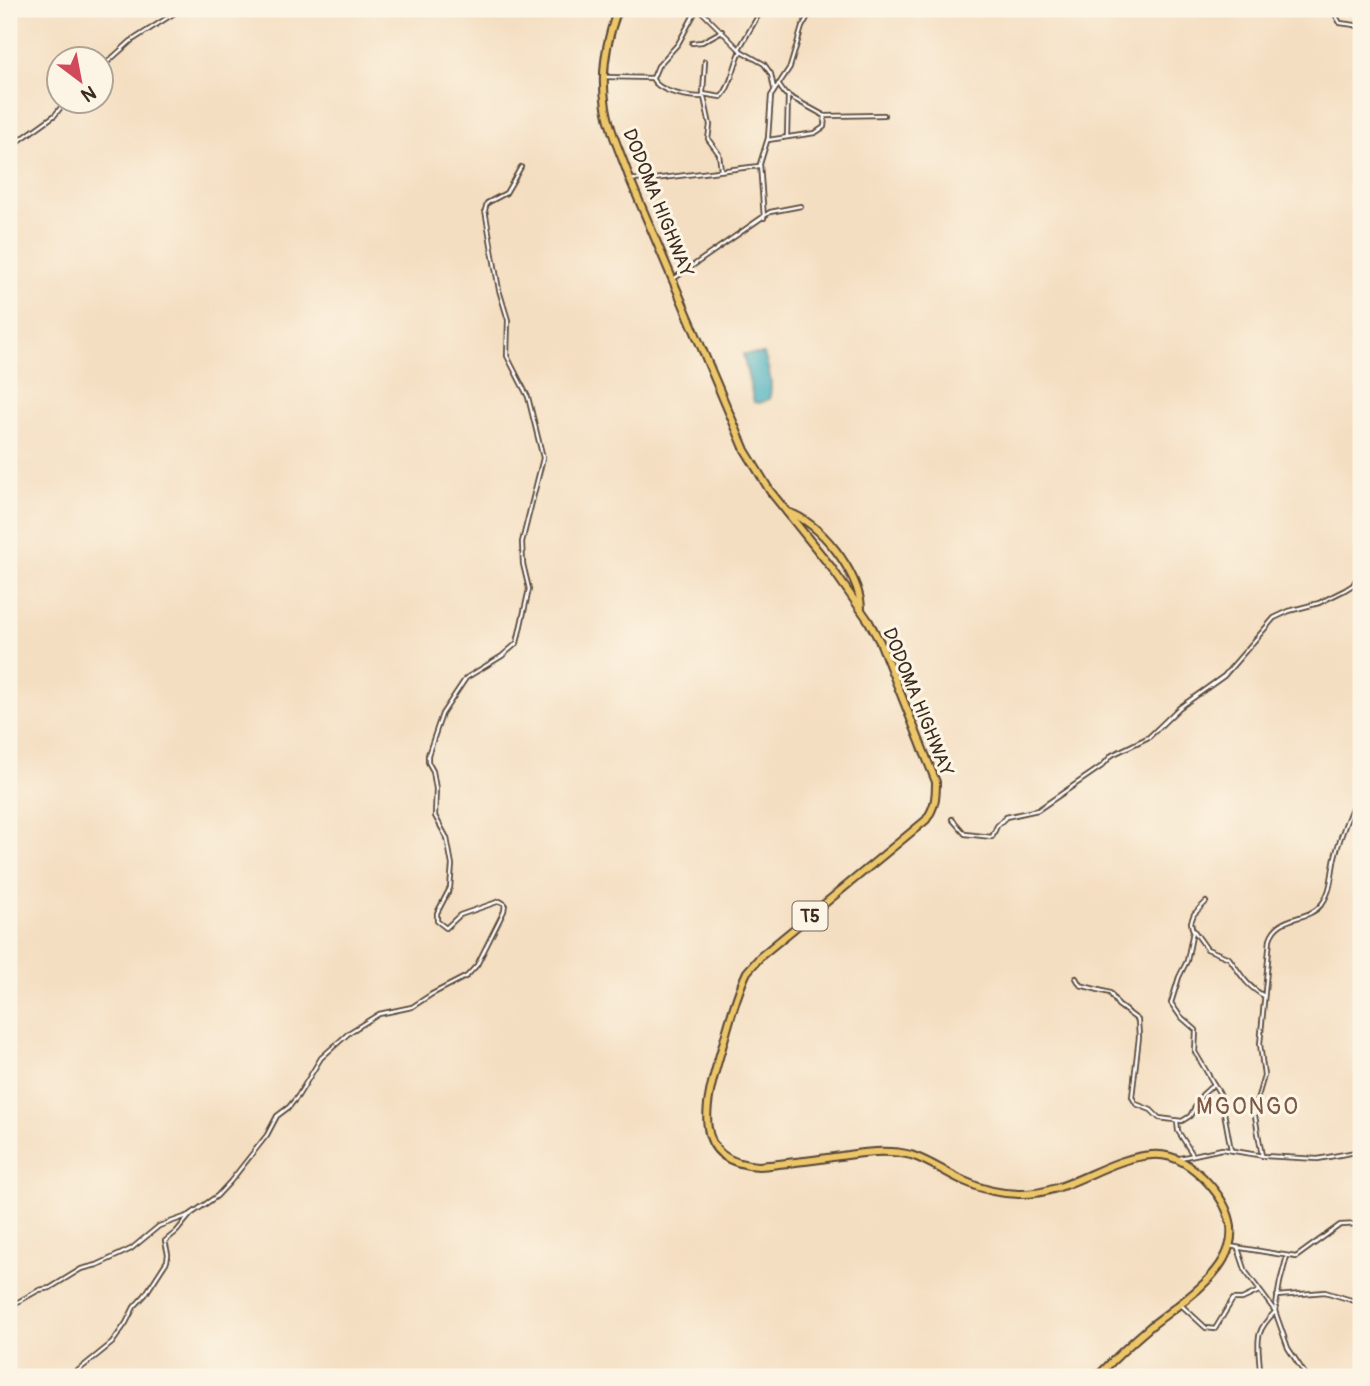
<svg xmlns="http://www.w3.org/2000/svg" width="1370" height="1386" viewBox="0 0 1370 1386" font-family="Pangolin,sans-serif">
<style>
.water{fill:#3facbe;stroke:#3d6b6e;stroke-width:2}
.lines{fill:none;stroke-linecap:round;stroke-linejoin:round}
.street-casing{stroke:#574536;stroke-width:6}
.highway-casing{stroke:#574536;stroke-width:10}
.street{stroke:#fff;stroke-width:2.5}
.highway{stroke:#ecc669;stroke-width:6}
.labels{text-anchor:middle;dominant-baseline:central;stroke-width:6;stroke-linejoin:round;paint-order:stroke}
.shield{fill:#fcf5e5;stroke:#75675a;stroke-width:2}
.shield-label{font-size:18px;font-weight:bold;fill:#3b2a1e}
.street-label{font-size:19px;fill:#3b2a1e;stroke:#fcf5e5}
.quarter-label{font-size:23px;letter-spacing:2px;fill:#7c5845;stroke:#fcf5e5}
</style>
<rect width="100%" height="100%" fill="#fcf5e5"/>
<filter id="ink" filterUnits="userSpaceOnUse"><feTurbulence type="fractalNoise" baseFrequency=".0143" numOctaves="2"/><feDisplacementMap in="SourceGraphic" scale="14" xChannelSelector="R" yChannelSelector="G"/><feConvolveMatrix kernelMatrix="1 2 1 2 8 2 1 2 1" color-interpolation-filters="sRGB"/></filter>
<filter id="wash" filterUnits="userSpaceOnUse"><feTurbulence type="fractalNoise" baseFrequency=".00686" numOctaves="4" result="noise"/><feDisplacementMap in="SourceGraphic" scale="28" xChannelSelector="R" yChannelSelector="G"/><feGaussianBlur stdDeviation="1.57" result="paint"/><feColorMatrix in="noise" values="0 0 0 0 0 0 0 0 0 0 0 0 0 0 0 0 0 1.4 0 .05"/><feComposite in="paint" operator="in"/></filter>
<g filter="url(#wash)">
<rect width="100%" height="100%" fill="#f4dec1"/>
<path class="water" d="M743 354H764C768 368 774 385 769 399L760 403 754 402Z"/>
</g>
<g filter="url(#ink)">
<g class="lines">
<g class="street-casing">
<g id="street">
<polyline points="699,9 741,51 764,64 771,74 774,89"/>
<polyline points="1332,9 1340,23 1355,25 1361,29"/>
<polyline points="692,43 702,42 722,31"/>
<polyline points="739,49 762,9"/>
<polyline points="102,67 131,41 181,9"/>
<polyline points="606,77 653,78 658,66 678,44 697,9"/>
<path d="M652 78C659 93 689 97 704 97L710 125 708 139 719 154 721 170"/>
<polyline points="778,84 785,94 825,116 884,115"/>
<polyline points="703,93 705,61"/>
<path d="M703 94 721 97C731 88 734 64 741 51"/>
<polyline points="787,137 788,95"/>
<polyline points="768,140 815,133 824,127 825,116"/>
<polyline points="9,148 55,115 65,102"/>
<polyline points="630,179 646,180 759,166"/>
<polyline points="764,218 760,164 768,138 771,96 790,67 802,27 812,9"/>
<polyline points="675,278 770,212 801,206"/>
<polyline points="952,819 965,834 992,837 997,826 1006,817 1038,810 1102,766 1112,755 1149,737 1179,708 1224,676 1274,618 1289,611 1319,603 1345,590 1353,585 1361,571"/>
<path d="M1206 902 1194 914 1191 922 1192 928 1207 949 1229 958C1241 974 1245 985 1264 996"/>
<polyline points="1193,931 1187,961 1179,977 1171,1003 1180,1016 1196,1030 1195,1052 1221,1096 1231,1150"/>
<polyline points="1076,978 1080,985 1110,993 1118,1005 1138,1020 1139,1037 1132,1097 1136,1104 1151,1110 1159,1118 1182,1121 1190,1116 1202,1095 1214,1084"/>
<polyline points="1177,1121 1178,1131 1193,1155"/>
<path d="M1262 1156 1254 1110 1264 1076 1260 1044 1270 939C1278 914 1307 922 1321 905 1333 890 1331 871 1336 853 1342 831 1351 809 1361 788"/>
<polyline points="1180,1158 1222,1149 1264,1156 1318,1159 1361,1151"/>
<polyline points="1229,1246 1296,1257 1340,1225 1361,1224"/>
<polyline points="1238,1248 1246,1272 1275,1311 1288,1348 1307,1377"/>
<polyline points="1277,1296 1325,1292 1361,1303"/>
<polyline points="1180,1304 1206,1328 1215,1329 1233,1299 1242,1299 1259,1291"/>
<polyline points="9,1307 39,1290 50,1288 81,1269 97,1265 131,1249 159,1226 190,1215"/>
<polyline points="1275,1311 1280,1282 1287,1256"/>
<path d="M1260 1372C1259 1343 1252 1334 1275 1312"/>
<polyline points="70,1377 112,1343 126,1323 134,1307 145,1295 167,1261 168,1254 165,1241 176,1232 191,1214 217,1196 230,1182 267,1135 277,1116 289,1107 298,1096 321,1058 350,1032 379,1014 412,1007 432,994 467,976 477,965 504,911 505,904 500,901 460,915 446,928 437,921 437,913 450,888 452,865 447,838 435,816 436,789 433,771 428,762 428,755 442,714 466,678 502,656 517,643 529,589 523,564 522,542 543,458 528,397 507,356 508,320 499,290 485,210 487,203 506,193 521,167"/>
</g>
</g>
<g class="highway-casing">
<g id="highway">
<path d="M618 9C603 49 598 90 612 131 617 147 624 162 629 177L745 450 770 491 831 567 868 620 880 642 936 782C936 798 935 807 926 820L761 956 747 972C736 995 730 1020 723 1044 710 1090 682 1162 759 1166 782 1164 805 1161 827 1158 856 1154 883 1148 911 1155 930 1161 946 1173 964 1181 981 1189 1001 1194 1020 1194 1067 1195 1106 1158 1152 1155 1176 1153 1195 1168 1210 1185 1267 1250 1197 1290 1151 1326 1132 1342 1114 1359 1097 1377"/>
<path d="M787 512C820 521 859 573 861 607"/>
</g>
</g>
<use href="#street" class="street"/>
<use href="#highway" class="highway"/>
</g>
</g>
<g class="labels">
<rect class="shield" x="792.5" y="901.5" width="35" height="29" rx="5"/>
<g class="shield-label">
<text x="810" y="916">T5</text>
</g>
<g class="street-label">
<text transform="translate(658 203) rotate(68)">DODOMA HIGHWAY</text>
<text transform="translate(918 702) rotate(68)">DODOMA HIGHWAY</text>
</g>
<g class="quarter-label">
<text x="1248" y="1106">MGONGO</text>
</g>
</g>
<rect width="1370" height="1386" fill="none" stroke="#fcf5e5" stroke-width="35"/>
<g transform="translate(80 80) rotate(148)"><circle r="33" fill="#fcf5e5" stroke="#afa495" stroke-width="2"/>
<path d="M0-5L12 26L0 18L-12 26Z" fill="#d1495b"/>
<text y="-10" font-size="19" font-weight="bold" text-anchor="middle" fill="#3b2a1e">N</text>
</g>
</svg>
